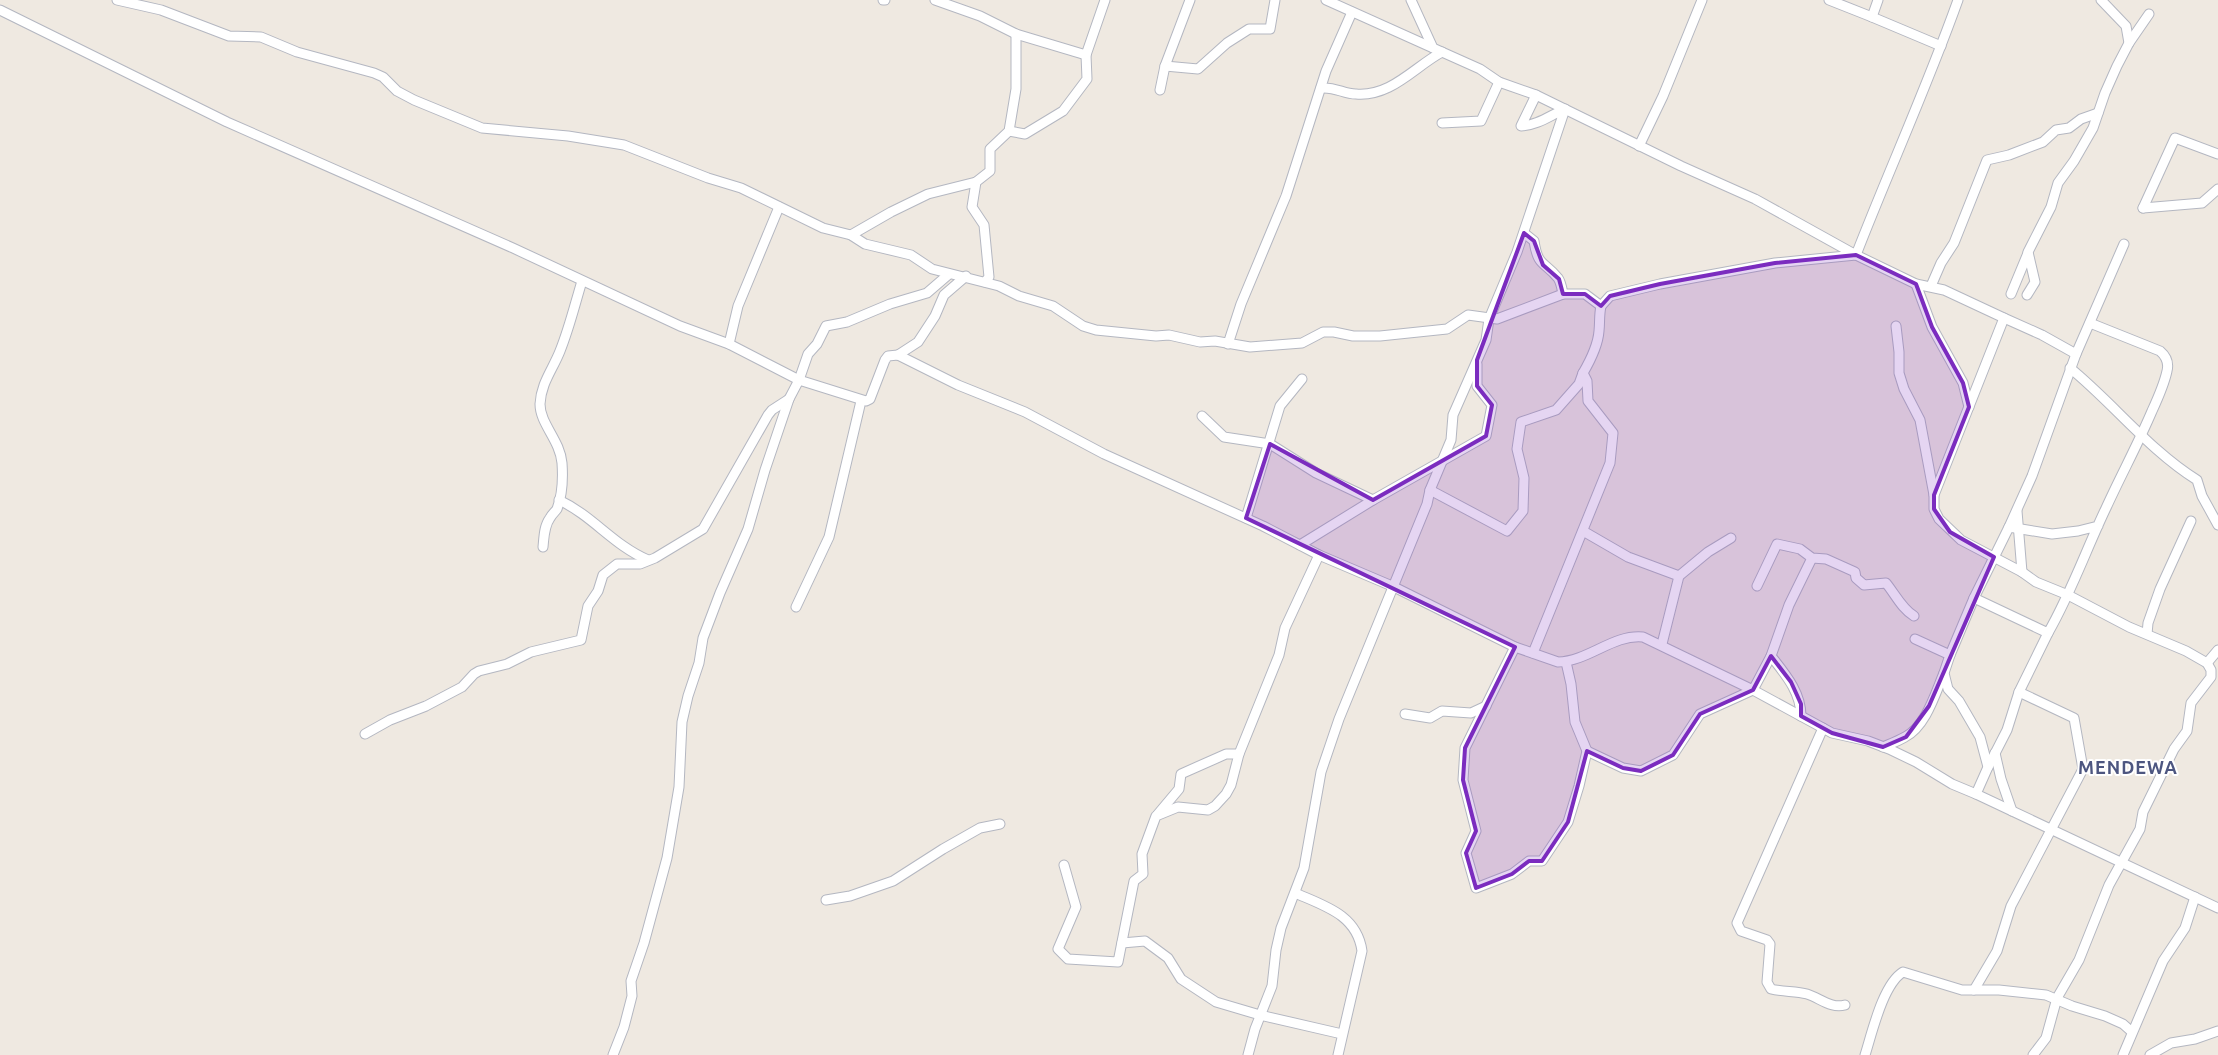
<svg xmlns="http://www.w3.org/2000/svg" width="2218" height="1055" viewBox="0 0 2218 1055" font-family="Ubuntu,sans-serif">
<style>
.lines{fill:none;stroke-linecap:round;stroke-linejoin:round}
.street-casing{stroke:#b4b7c1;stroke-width:11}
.street{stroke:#fff;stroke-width:9}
.marked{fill:#7b2cbf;fill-opacity:0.2;stroke:#7b2cbf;stroke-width:4;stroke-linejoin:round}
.labels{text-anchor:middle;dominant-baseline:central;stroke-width:4;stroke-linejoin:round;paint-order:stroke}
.district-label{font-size:18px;font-weight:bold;letter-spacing:1px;fill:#4d5680;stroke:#fff}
</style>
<rect width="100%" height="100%" fill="#efe9e1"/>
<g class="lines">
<g class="street-casing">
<g id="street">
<polyline points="117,0 161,10 229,36 261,37 297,52 374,73 383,77 397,91 414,100 482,128 568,136 624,145 708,178 741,188 823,228 851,235 865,244 911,255 932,269 999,286 1019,296 1053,306 1083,326 1096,330 1156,336 1169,335 1200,342 1215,341 1250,347 1302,343 1323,332 1334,332 1353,336 1380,336 1447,329 1468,315 1497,319 1563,294 1585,294 1601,306 1610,296 1660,284 1775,263 1856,255 1916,284 1944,290 2004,318 1934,495 1934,509 1939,519 1961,540 2022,572 2036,582 2068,595 2129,627 2186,651 2207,663 2211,670 2211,677 2191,703 2187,731 2174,749 2143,812 2140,829 2109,885 2079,960 2057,998 2046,1038 2033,1055"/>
<polyline points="883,0 885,0"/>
<polyline points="935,0 980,16 1016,34 1086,55"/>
<polyline points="1326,0 1433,48"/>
<path d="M1411 0 1433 48 1480 69 1499 82 1536 95 1681 166 1755 199 1856 255C1889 170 1927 87 1958 0"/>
<polyline points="1829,0 1872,17"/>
<polyline points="1878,0 1872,17 1941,46"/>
<polyline points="2101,0 2126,26 2129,43"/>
<path d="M0 10 227 122 513 248 680 326 729 344 799 380 866 401 870 399 885 360 888 356 898 355 958 385 1025 412 1104 454 1263 526 1319 555 1392 586 1515 647 1558 662C1589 661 1613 634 1643 637L1753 690 1832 733 1868 741 1889 749 1916 762 1952 784 1976 794"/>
<polyline points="1165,66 1198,69 1227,43 1249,29 1270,29 1275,0"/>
<path d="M1321 88C1337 87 1343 94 1356 94 1391 97 1414 67 1442 52"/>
<polyline points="1160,90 1165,66 1190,0"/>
<polyline points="1442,123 1481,121 1499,82"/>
<polyline points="1009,131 1025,134 1063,111 1087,79 1086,55 1105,0"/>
<polyline points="1639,146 1663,96 1702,0"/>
<polyline points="2143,208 2175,138 2218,154"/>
<polyline points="2143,208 2202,203 2218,189"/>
<path d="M1524 233 1534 241C1538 267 1544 261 1558 278 1561 282 1562 289 1563 294"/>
<polyline points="851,235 891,212 928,194 976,182"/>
<polyline points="985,282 989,277 984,225 972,207 976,182 990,171 990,149 1009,131 1016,89 1016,34"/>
<polyline points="1916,284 1932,327 1963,383 1969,407"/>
<polyline points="1931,286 1941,263 1954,243 1987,160 2009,155 2043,142 2056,130 2069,128 2081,119 2098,113"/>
<polyline points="2011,294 2028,253"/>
<polyline points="2027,295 2035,282 2028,252 2051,207 2058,183 2074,161 2093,128 2105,93 2117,66 2129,43 2149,14"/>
<polyline points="2004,318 2042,335 2076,354"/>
<path d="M2090 323 2160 351C2167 357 2169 363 2167 371 2164 385 2158 398 2152 411 2138 444 2121 475 2106 508 2086 550 2071 593 2048 633L1974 598 2009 527 2052 534 2078 531 2098 526"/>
<polyline points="1896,326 1899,352 1899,373 1904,389 1920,420 1934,495"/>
<polyline points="729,344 738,306 779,207"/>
<polyline points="1228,344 1241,304 1286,196 1326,71 1352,12"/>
<polyline points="898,355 918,342 935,316 944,295 966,276"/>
<path d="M2070 368C2114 404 2149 450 2197 480L2202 496 2218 525"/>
<polyline points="1202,416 1224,437 1270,444 1316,473 1373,500 1486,436 1492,405 1477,386 1477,364"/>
<polyline points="1430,490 1507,531 1523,511 1524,478 1517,449 1521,422 1556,410 1579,384 1583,373"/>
<path d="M559 500C593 516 613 545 648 560"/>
<polyline points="2017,511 2022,572"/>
<polyline points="1246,518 1280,406 1302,379"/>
<polyline points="2009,527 2032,476 2076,354 2124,244"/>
<polyline points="1583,531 1628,557 1679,576"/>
<polyline points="1300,545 1373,500"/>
<path d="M543 547C544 537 544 526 550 518 552 514 555 512 557 509 562 496 563 477 562 463 560 440 540 424 540 404 541 383 553 369 560 351 569 329 575 304 582 281"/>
<path d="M1757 586 1777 544 1800 549 1812 558 1826 559 1855 572 1856 578 1864 585 1886 583C1895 594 1902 609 1914 616"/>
<polyline points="796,607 829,537 861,401"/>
<polyline points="2147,634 2148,623 2160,589 2191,521"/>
<polyline points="1915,639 1950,655 1944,673 1948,689 1959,701 1980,737 1988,767 1976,794 2218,908"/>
<polyline points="1662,644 1679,576 1708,552 1731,538"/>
<polyline points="1515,647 1465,748 1463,780 1476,831 1466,853 1476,888 1512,874 1529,861 1542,861 1568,822 1579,786 1587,751 1575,722 1571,684 1566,662"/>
<path d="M1533 653 1610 463 1613 433 1588 401 1587 381 1583 373C1590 361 1598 345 1599 331 1600 322 1599 315 1601 306"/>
<polyline points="1950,655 1974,598"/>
<path d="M1771 656C1785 674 1801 692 1801 716"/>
<polyline points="2207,663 2218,650"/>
<polyline points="1405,714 1430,718 1442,711 1471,713 1486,706"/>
<path d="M1823 728 1737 923 1741 931 1767 940 1770 944 1767 982 1771 989C1783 992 1796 991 1807 994 1820 998 1831 1009 1845 1005"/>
<polyline points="365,734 390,720 426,706 462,687 474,674 479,671 507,664 531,652 581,640 588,606 598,591 603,575 617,564 640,564 655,558 703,529 768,415 772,410 789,399"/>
<path d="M1883 747C1890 744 1898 741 1905 737 1926 726 1935 694 1944 673"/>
<polyline points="1587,751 1623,768 1641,771 1673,755 1700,714 1753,690 1771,656 1789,605 1812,558"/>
<polyline points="1995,753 2001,779 2012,811"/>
<polyline points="1988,767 2007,730 2019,692 2048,633"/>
<polyline points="1158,814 1179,789 1181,774 1226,754 1239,754"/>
<polyline points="1064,865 1076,907 1058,949 1068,959 1118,962 1134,881 1143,874 1142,854 1156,816 1178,807 1208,810 1215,806 1226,794 1231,785 1239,754 1279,655 1285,628 1319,555"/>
<path d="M1295 893C1325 906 1357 915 1362 951L1338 1055"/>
<polyline points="826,900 850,896 893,881 943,849 980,828 1000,824"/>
<polyline points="1122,943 1145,941 1168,958 1181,979 1216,1002 1260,1015 1342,1034"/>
<polyline points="1974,990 1997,951 2011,906 2083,769 2074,718 2019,692"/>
<polyline points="613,1055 624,1027 632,996 631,981 644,943 667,858 679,787 682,722 688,696 699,663 703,638 720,593 748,529 765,470 789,399 799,380 808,354 817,344 826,326 847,322 890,304 927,293 949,274"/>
<path d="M1248 1055 1255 1029 1272 986 1276 950 1281 928 1304 868 1321 772 1339 719 1427 504 1430 490 1451 440 1453 415 1486 340 1489 319 1517 252 1565 109C1549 116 1538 125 1521 126L1536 95"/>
<path d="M1865 1055C1872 1033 1883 984 1903 972L1962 990H1999L2046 995 2072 1006 2105 1016 2123 1024 2132 1032"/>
<polyline points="2123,1055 2163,961 2185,928 2195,897"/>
<polyline points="2150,1055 2171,1043 2195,1039 2218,1031"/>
</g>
</g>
<use href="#street" class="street"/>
</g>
<path class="marked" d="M1524 233 1534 241 1543 265 1559 279 1563 294H1585L1601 306 1610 296 1660 284 1775 263 1856 255 1916 284 1932 327 1963 383 1969 407 1934 495V509L1950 532 1994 557 1929 706 1906 737 1883 747 1832 733 1801 716V704L1791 682 1771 656 1753 690 1700 714 1673 755 1641 771 1623 768 1587 751 1568 822 1542 861H1529L1512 874 1476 888 1466 853 1476 831 1463 780 1465 748 1515 647 1246 518 1270 444 1373 500 1486 436 1492 405 1477 386V360Z"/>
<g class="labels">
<g class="district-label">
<text x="2128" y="767">MENDEWA</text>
</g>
</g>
</svg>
